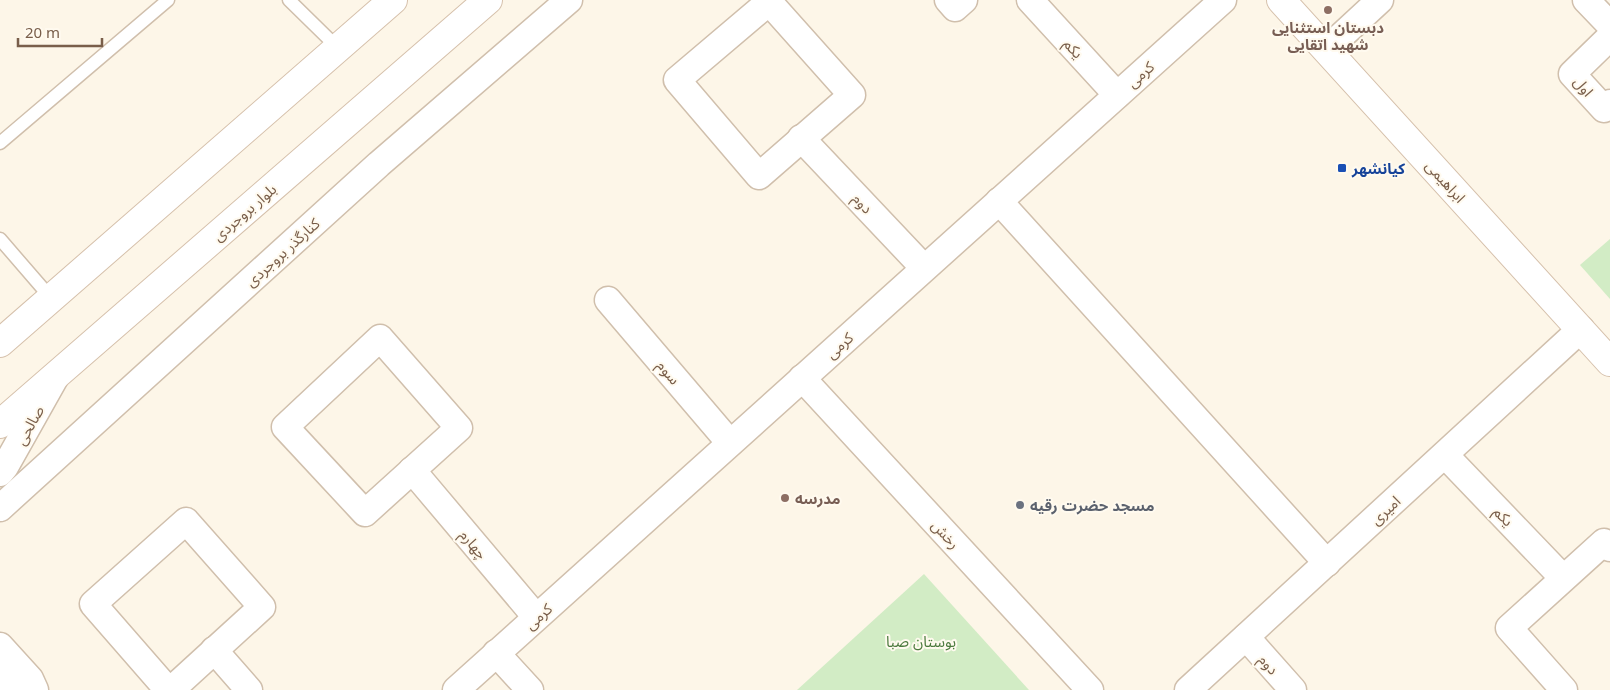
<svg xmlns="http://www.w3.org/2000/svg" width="1610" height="690" viewBox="0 0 1610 690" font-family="'Noto Sans','Noto Sans Arabic',sans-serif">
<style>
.green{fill:#d2ecc5}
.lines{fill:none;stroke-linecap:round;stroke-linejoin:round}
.lane-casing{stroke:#d0bfac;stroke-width:15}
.street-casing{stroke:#d0bfac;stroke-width:29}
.secondary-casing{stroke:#d6c1ac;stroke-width:30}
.lane{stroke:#fff;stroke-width:12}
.street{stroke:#fff;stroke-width:26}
.secondary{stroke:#fff;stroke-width:28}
.education-dot{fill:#8d6e63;stroke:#fffaef;stroke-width:2}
.transit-dot{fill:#1a4fb4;stroke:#fffaef;stroke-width:2}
.worship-dot{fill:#6b7280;stroke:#fffaef;stroke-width:2}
.labels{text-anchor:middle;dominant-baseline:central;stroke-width:4;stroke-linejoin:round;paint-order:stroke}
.education-label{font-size:15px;font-weight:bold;fill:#785e54;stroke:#fffaef}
.street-label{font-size:15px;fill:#795e4a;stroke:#fffaef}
.transit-label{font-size:15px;font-weight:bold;fill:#164399;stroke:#fffaef;text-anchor:start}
.worship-label{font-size:15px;font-weight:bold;fill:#5b616d;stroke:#fffaef;text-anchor:start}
.park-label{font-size:15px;fill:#4c7a3e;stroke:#fffaef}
</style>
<rect width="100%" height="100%" fill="#fdf6e8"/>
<g class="green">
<polygon points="1610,239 1610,299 1580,265"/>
<polygon points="924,574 1029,690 797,690"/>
</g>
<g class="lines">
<g class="lane-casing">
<g id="lane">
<polyline points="289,0 338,48"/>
<polyline points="0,143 168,0"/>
<polyline points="0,239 51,298"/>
</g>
</g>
<g class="street-casing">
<g id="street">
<polyline points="948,0 955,8 964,0"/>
<polyline points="1030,0 1117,95"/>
<polyline points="1586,0 1610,25"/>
<polygon points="769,2 852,95 759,176 677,80"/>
<polyline points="1610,37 1572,74 1604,109 1610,103"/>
<polyline points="1326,50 1380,0"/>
<polyline points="801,138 924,268"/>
<polyline points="999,201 1327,563"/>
<polyline points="608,300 730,443"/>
<polygon points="380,338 459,428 365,513 285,427"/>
<polyline points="802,378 1090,690"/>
<polyline points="1445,455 1563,578"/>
<polyline points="412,470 536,617"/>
<polyline points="0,473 5,467 55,378"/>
<polyline points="0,508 379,164 569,0"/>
<polyline points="1246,637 1293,690"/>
<polyline points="0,646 30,679 35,690"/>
<polyline points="214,650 249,690"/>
<polyline points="496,653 530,690"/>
<polyline points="0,675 14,690"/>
<polyline points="168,690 93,604 186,521 262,607 171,690"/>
<polyline points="456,690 1223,0"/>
<polyline points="1188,690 1581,329"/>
<polyline points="1564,690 1509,628 1604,542 1610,548"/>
</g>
</g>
<g class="secondary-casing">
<g id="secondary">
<polyline points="1281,0 1610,362"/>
<polyline points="0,343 393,0"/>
<polyline points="0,424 488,0"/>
</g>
</g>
<use href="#lane" class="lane"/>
<use href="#street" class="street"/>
<use href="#secondary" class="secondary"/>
</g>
<g class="education-dot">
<circle cx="1328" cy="10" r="5"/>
<circle cx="785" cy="498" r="5"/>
</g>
<rect class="transit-dot" x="1337" y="163" width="10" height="10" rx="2.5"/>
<circle class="worship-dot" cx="1020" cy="505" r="5"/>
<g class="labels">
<g class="education-label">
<text x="1328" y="27">دبستان استثنایی<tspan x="1328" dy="17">شهید اتقایی</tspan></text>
<text x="795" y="498" text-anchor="start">مدرسه</text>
</g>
<g class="street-label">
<text transform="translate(1074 48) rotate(48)">یکم</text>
<text transform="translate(1140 74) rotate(-42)">کرمی</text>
<text transform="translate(1584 86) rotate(50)">اول</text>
<text transform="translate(1446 181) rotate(48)">ابراهیمی</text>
<text transform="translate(863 203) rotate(47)">دوم</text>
<text transform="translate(244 212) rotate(-41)">بلوار بروجردی</text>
<text transform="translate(282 252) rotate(-42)">کنارگذر بروجردی</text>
<text transform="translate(839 345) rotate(-42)">کرمی</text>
<text transform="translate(669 372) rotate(50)">سوم</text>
<text transform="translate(29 425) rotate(-61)">صالحی</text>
<text transform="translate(1385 510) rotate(-43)">امیری</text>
<text transform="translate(1504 516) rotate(46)">یکم</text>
<text transform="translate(946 534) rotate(47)">رخش</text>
<text transform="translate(474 544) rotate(50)">چهارم</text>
<text transform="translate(538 616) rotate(-42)">کرمی</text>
<text transform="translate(1269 664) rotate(48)">دوم</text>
</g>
<g class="transit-label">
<text x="1352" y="168">کیانشهر</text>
</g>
<g class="worship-label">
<text x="1030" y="505">مسجد حضرت رقیه</text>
</g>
<g class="park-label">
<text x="921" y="641">بوستان صبا</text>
</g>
</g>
<path d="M18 38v8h84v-8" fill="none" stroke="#795e4a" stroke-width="2.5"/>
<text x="25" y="38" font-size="15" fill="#795e4a" stroke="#fffaef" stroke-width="4" paint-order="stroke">20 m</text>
</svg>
